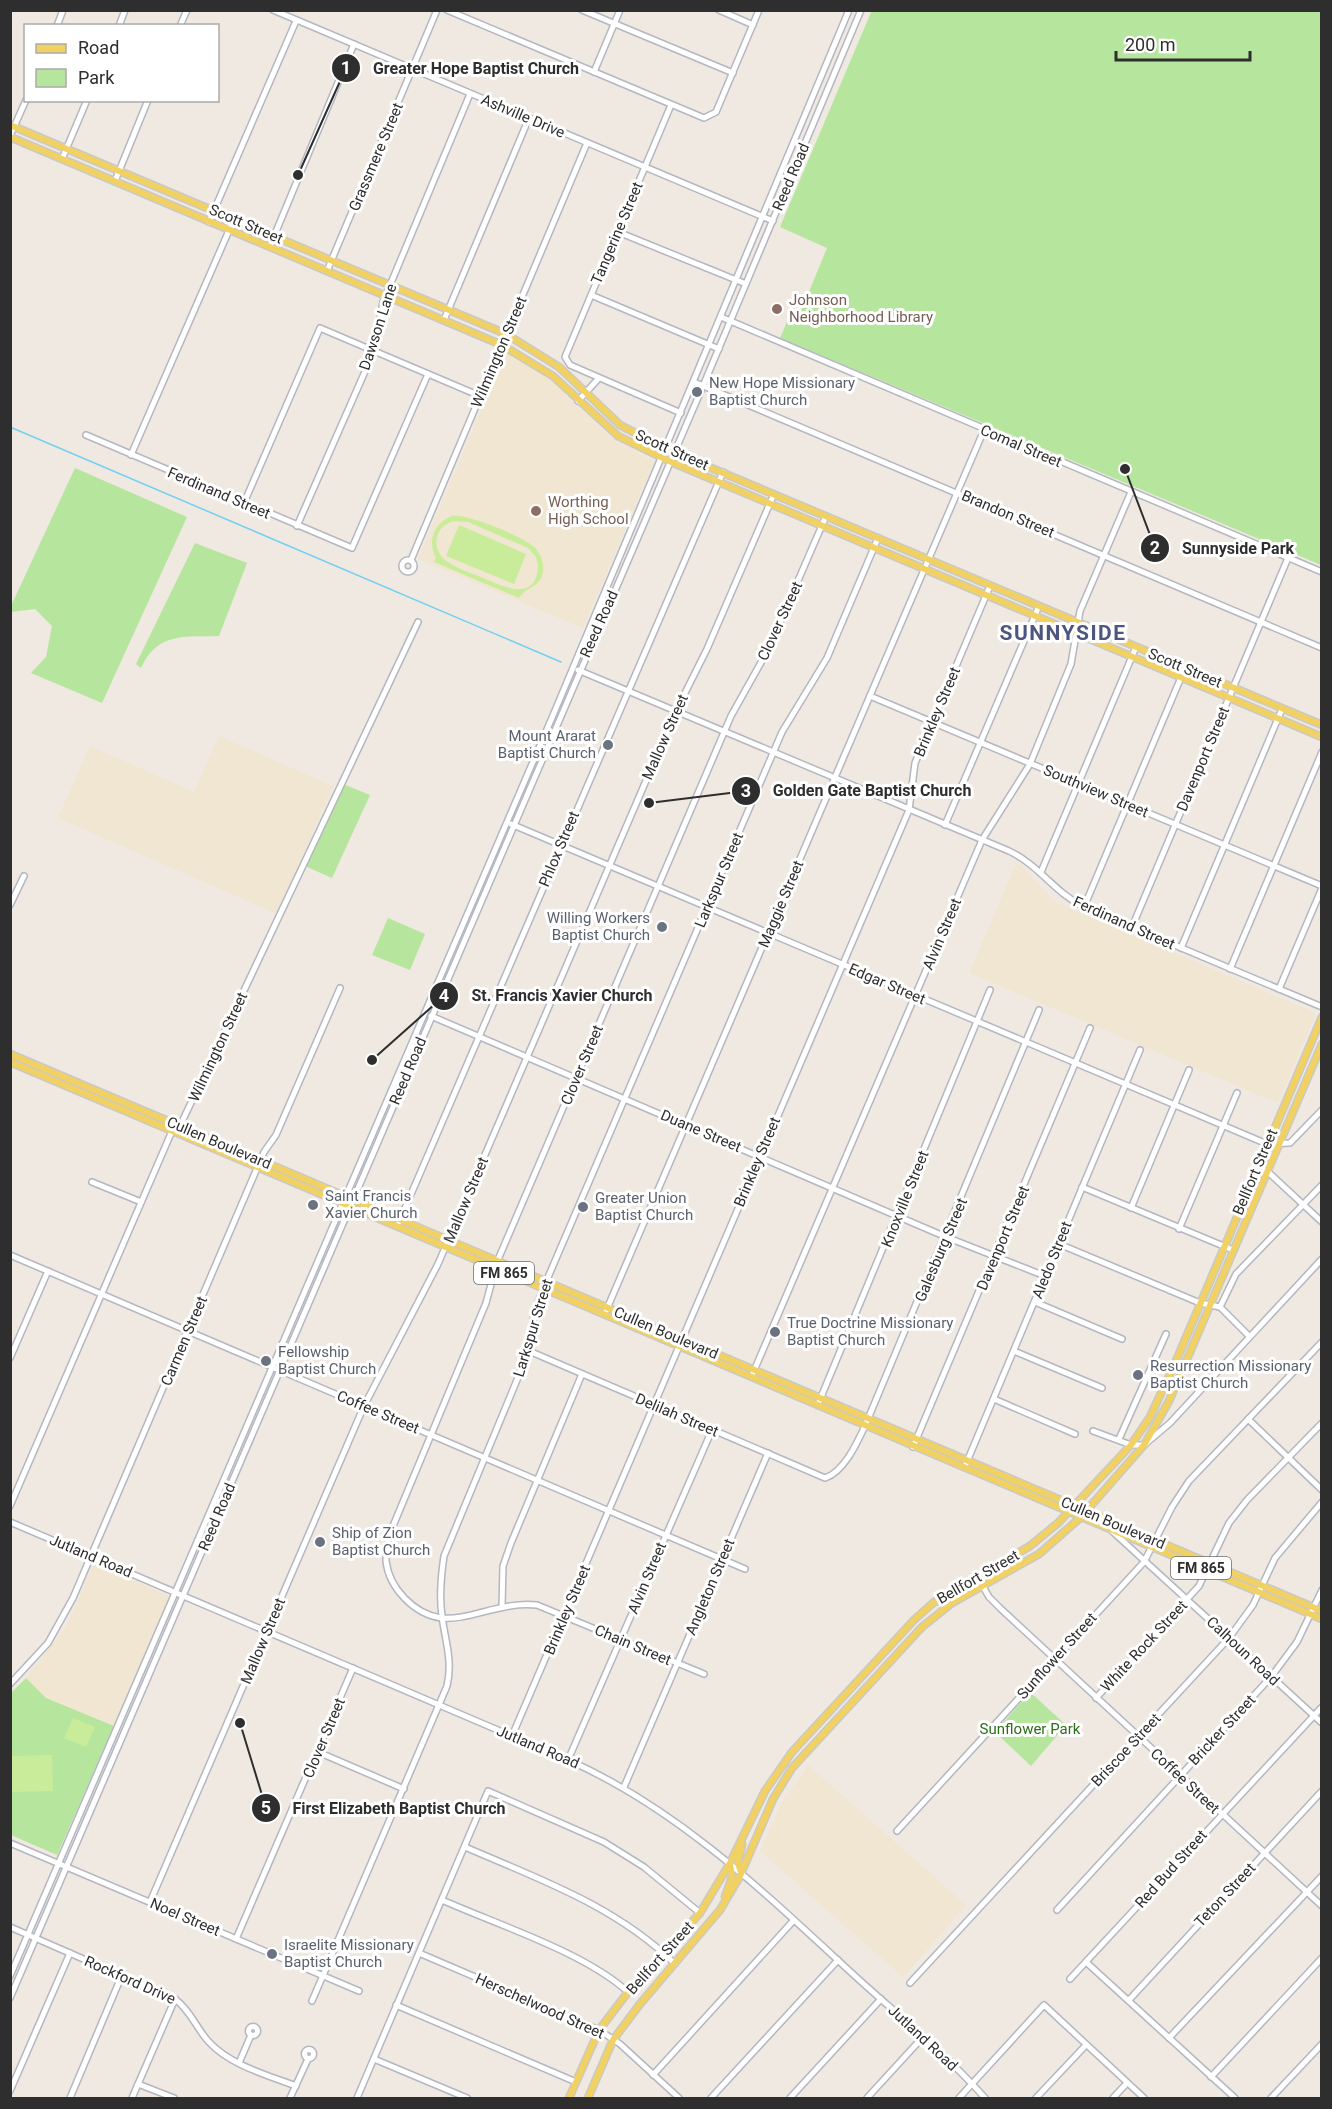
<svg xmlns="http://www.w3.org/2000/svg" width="1332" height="2109" viewBox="0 0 1332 2109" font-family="Roboto,sans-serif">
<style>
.education{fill:#f0e6d1}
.green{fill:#b6e59e}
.pitch{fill:#c9ec9a;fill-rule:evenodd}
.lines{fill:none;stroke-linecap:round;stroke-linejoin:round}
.stream{stroke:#75cff0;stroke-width:1.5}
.minor-casing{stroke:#b4b7c1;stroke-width:8}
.major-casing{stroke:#c9c9c9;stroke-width:9}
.minor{stroke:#fff;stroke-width:5}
.major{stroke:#f2d163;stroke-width:6}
.education-dot{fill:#8d6e63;stroke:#fff;stroke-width:2}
.worship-dot{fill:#6b7280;stroke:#fff;stroke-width:2}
.labels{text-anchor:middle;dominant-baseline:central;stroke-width:6;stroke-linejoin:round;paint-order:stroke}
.shield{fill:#fff;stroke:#6d6d6d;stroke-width:1.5}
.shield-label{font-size:14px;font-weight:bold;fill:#2e2e2e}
.street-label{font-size:15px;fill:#2e2e2e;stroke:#fff}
.education-label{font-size:15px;fill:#785e54;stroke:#fff;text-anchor:start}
.worship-label{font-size:15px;fill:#5b616d;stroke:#fff;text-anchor:start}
.park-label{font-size:15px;fill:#2c6e1b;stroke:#fff}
.district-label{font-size:21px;font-weight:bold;letter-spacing:1.5px;fill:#4d5680;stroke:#fff}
.leader{fill:none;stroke:#2e2e2e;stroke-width:2}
.callout-dot{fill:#2e2e2e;stroke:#fff;stroke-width:2}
.mark-label{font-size:18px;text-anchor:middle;font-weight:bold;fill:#fff}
.callout-label{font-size:16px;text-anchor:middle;font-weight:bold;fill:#2e2e2e;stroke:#fff;stroke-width:6;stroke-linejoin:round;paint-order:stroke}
</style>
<rect width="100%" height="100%" fill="#efe9e1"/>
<g class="education">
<polygon points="509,352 549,379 613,439 654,462 583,628 418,559 505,354"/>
<polygon points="219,736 333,786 277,914 58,818 90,746 194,792"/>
<polygon points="1017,861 1055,902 1316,1013 1278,1103 969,973"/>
<polygon points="94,1564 169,1596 114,1726 46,1698 26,1678 65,1629"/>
<polygon points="808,1765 966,1905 903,1977 760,1851 781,1804"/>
</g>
<g class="green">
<polygon points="872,10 1321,11 1321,565 780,338 793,308 801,311 827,248 780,227"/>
<polygon points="75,468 187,517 102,703 31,673 46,657 52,626 35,609 11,612 11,606"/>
<path d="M195 543 247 563 219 636C185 637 157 632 141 668L136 664Z"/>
<polygon points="343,784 370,795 332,878 305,866"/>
<polygon points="388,918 425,934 410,970 372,955"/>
<polygon points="26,1678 46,1698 114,1726 57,1855 11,1835 11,1693"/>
<polygon points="1030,1692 1066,1725 1031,1766 995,1732"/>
</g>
<g class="pitch">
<path d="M452 516C468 514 522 536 534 547 541 553 544 563 543 572 540 588 525 587 519 598L434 562 436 558C427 540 434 523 452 516ZM453 521 468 522 528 548 536 557 538 565C537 604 502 586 481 577 464 570 431 562 437 537 439 529 445 524 453 521Z"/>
<polygon points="459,525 526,554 514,584 446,556"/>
<polygon points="73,1718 95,1727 86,1747 64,1738"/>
<polygon points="52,1755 53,1791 11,1792 11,1756"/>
</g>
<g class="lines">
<polyline class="stream" points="10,427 561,662"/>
<g class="minor-casing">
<g id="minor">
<polyline points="273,10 773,221"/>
<polyline points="447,10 704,118 716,112 759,10"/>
<polyline points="582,10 733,73"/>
<polyline points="719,10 753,25"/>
<polyline points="57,26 63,10"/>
<polyline points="119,26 125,10"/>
<polyline points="180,26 187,10"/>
<polyline points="594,72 620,10"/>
<polyline points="671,105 565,357 570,365 681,413"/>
<polyline points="10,136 26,100"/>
<polyline points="62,159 87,100"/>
<polyline points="115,181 148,100"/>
<polyline points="209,222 296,21"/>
<polyline points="618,232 746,284"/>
<polyline points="270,246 354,44"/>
<polyline points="327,271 437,10"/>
<polyline points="591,295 719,349"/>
<polyline points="721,317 1322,572"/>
<polyline points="444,320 529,118"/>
<polyline points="694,382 1322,648"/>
<polyline points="578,401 599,378"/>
<polyline points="86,435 352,548 428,374"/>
<polyline points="131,455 234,219"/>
<polyline points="244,503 320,328 480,396"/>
<polyline points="297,526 374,351 383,302 470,94"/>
<circle cx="408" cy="566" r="6"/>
<polyline points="411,560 587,143"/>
<path d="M578 670 1009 851C1039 865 1055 893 1084 907L1322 1007"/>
<polyline points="870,696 1322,886"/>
<polyline points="511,824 1267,1144 1290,1143 1322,1110"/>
<polyline points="945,825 1039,606"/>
<polyline points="1041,872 1136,647"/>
<polyline points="10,905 24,876"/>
<polyline points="1084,907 1185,668"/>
<polyline points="1132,927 1288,558"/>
<polyline points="1181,948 1282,709"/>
<polyline points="1230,969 1322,752"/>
<polyline points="1279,989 1322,888"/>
<polyline points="431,1016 946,1237 1045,1276"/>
<polyline points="1257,1168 1267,1171 1322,1222"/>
<polyline points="92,1182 141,1202"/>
<polyline points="1082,1187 1233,1250"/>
<polyline points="1131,1208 1189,1070"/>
<polyline points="399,1222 723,472"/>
<polyline points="1179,1229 1237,1093"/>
<polyline points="1059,1244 1200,1303 1220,1307 1249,1336"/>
<polyline points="10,1255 745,1569"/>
<polyline points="1035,1302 1122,1339"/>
<polyline points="1220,1307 1236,1274 1322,1185"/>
<polyline points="606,1311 984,430"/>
<path d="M529 1351 825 1478C844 1472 857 1443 865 1426L1039 1010"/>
<polyline points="1014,1351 1102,1388"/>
<polyline points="10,1358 48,1271"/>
<polyline points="753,1373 982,840 1030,764 1071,664 1080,611 1131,492"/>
<polyline points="994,1399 1075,1434"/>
<polyline points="819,1402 990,990"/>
<polyline points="1248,1419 1322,1490"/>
<polyline points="1093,1431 1131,1445 1144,1445 1170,1423 1322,1259"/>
<polyline points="1119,1439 1166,1334"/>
<polyline points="913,1447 1090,1028"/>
<polyline points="966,1464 1140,1050"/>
<polyline points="10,1506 172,1131 180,1126 418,622"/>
<path d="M10 1522 568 1760C679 1809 767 1895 855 1976 899 2016 946 2054 985 2098"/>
<polyline points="1112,1531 1322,1723"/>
<polyline points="977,1576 989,1597 1001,1609 1322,1906"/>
<polyline points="502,1606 503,1566 511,1543 582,1374"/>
<path d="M704 1674 537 1605C502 1601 469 1621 441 1618 414 1614 389 1588 386 1561 386 1554 388 1546 388 1538L486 1303 497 1262 731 716 768 650 826 516"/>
<polyline points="10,1684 48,1643 73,1598 264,1152 276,1135 340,988"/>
<polyline points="1096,1698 1199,1586 1229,1523 1247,1500 1322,1423"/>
<polyline points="512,1736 909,810 915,763 990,586"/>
<polyline points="318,1752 404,1789"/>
<polyline points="568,1760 712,1430"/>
<polyline points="624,1787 768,1453"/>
<polyline points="897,1831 1144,1562 1172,1507 1189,1481 1322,1342"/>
<polyline points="10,1843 359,1991"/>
<path d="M465 1847C539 1879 616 1906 675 1964"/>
<path d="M442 1900C498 1925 584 1952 628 1992"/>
<polyline points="150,1902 364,1406 438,1264 676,711 707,649 774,494"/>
<polyline points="1057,1910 1271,1677 1297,1642 1322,1590"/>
<path d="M10 1927 175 1999C191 2011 196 2028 209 2042 230 2065 267 2075 296 2086"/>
<polyline points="236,1939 353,1668"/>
<polyline points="419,1953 599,2030 620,2044 679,2098"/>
<polyline points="1086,1962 1235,2098"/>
<polyline points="10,1976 554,713 849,10"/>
<polyline points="1070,1979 1322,1707"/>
<polyline points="910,1983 1229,1638 1253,1605 1275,1558 1322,1502"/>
<polyline points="10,1998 703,386 861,10"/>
<polyline points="1129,2000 1322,1791"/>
<path d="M312 2001 447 1686C453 1660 445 1641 442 1616 439 1596 441 1576 444 1556L529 1351 534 1314 543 1289 782 732 827 658 878 538"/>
<polyline points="396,2005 576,2082"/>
<circle cx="253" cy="2031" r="4.5"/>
<polyline points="1169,2038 1322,1876"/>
<circle cx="309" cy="2054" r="4.5"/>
<polyline points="374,2059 467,2098"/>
<polyline points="239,2063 251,2035"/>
<polyline points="653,2075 794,1920"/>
<polyline points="1211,2077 1322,1958"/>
<polyline points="138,2084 174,2098"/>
<polyline points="10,2091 70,1953"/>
<polyline points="70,2098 122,1975"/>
<polyline points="132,2098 175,1999"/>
<polyline points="290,2098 308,2059"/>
<polyline points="357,2098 488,1791 604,1842 644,1867 700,1913"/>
<polyline points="711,2098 838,1960"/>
<polyline points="790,2098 881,1999"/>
<polyline points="867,2098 922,2038"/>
<polyline points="959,2098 1044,2005 1144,2098"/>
<polyline points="1036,2098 1086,2045"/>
<polyline points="1113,2098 1127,2083"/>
<polyline points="1271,2098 1322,2044"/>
</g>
</g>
<g class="major-casing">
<g id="major">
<polyline points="10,125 506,334 559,367 620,425 666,449 1322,725"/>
<polyline points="10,137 502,345 553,376 618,436 669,461 1322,737"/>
<polyline points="10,1054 1322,1611"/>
<polyline points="10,1062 1322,1619"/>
<polyline points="741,1872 738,1863 742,1844"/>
<polyline points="725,1897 732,1877 730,1864"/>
<polyline points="569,2098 599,2030 628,1992 700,1913 730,1863 765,1791 792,1752 914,1620 933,1603 1030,1546 1058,1523 1131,1445 1150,1417 1176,1361 1322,1017"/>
<polyline points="588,2098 613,2040 640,2004 720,1910 739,1878 773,1799 792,1768 922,1627 952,1603 1039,1554 1080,1518 1144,1445 1169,1401 1322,1044"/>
</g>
</g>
<use href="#minor" class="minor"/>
<use href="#major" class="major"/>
</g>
<g class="education-dot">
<circle cx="777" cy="309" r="6"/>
<circle cx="536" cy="511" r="6"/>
</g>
<g class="worship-dot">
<circle cx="697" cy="392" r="6"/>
<circle cx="608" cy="745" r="6"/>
<circle cx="662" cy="927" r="6"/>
<circle cx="313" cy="1205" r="6"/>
<circle cx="583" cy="1207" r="6"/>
<circle cx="775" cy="1332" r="6"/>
<circle cx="266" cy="1361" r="6"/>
<circle cx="1138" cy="1375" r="6"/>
<circle cx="320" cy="1542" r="6"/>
<circle cx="272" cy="1954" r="6"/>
</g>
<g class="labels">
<g class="shield">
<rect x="474" y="1262" width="60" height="22" rx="4.5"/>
<rect x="1171" y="1557" width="60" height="22" rx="4.5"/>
</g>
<g class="shield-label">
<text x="504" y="1273">FM 865</text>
<text x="1201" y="1568">FM 865</text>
</g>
<g class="street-label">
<text transform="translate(523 116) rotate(23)">Ashville Drive</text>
<text transform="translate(376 157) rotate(-67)">Grassmere Street</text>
<text transform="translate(791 177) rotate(-67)">Reed Road</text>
<text transform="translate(246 224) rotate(23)">Scott Street</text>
<text transform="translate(617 233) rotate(-67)">Tangerine Street</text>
<text transform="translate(378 327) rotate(-72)">Dawson Lane</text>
<text transform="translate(499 352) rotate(-67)">Wilmington Street</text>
<text transform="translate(1021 446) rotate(23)">Comal Street</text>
<text transform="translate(672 450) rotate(24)">Scott Street</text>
<text transform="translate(219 493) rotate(23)">Ferdinand Street</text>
<text transform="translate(1008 514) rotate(23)">Brandon Street</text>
<text transform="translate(780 621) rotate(-65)">Clover Street</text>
<text transform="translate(599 624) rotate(-66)">Reed Road</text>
<text transform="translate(1185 668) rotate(23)">Scott Street</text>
<text transform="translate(937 712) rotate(-67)">Brinkley Street</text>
<text transform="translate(665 737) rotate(-66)">Mallow Street</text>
<text transform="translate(1203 759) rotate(-67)">Davenport Street</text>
<text transform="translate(1096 791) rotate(23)">Southview Street</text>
<text transform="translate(559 849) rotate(-67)">Phlox Street</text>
<text transform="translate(719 880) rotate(-67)">Larkspur Street</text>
<text transform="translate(781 904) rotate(-67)">Maggie Street</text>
<text transform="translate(1124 923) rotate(24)">Ferdinand Street</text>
<text transform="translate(942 934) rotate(-67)">Alvin Street</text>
<text transform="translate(887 984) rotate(23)">Edgar Street</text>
<text transform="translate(218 1047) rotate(-65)">Wilmington Street</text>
<text transform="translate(582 1065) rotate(-67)">Clover Street</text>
<text transform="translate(408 1071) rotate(-67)">Reed Road</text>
<text transform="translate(701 1131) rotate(23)">Duane Street</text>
<text transform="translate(219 1143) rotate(23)">Cullen Boulevard</text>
<text transform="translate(757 1162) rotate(-67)">Brinkley Street</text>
<text transform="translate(1255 1172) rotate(-67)">Bellfort Street</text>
<text transform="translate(905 1199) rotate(-68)">Knoxville Street</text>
<text transform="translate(466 1200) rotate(-67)">Mallow Street</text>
<text transform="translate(1003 1238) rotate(-67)">Davenport Street</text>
<text transform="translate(941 1250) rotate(-67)">Galesburg Street</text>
<text transform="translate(1052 1260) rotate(-68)">Aledo Street</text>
<text transform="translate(533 1328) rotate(-73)">Larkspur Street</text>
<text transform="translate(666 1333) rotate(23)">Cullen Boulevard</text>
<text transform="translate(184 1341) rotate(-67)">Carmen Street</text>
<text transform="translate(378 1412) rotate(23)">Coffee Street</text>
<text transform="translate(677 1415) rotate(23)">Delilah Street</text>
<text transform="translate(217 1517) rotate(-67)">Reed Road</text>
<text transform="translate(1113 1523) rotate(23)">Cullen Boulevard</text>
<text transform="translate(91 1556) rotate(23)">Jutland Road</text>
<text transform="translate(978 1577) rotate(-30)">Bellfort Street</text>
<text transform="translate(647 1578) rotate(-67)">Alvin Street</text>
<text transform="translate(710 1587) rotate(-67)">Angleton Street</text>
<text transform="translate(567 1610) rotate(-67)">Brinkley Street</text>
<text transform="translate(263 1641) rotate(-67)">Mallow Street</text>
<text transform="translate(633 1645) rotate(23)">Chain Street</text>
<text transform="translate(1144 1646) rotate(-47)">White Rock Street</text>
<text transform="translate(1243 1651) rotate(43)">Calhoun Road</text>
<text transform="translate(1057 1656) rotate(-48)">Sunflower Street</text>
<text transform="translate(1222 1730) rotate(-47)">Bricker Street</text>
<text transform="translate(324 1738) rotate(-67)">Clover Street</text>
<text transform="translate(538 1747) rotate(23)">Jutland Road</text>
<text transform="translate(1126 1750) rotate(-47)">Briscoe Street</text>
<text transform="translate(1185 1781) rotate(43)">Coffee Street</text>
<text transform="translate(1171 1869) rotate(-48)">Red Bud Street</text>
<text transform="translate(1225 1895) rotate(-47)">Teton Street</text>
<text transform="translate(185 1917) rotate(23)">Noel Street</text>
<text transform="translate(660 1958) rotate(-48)">Bellfort Street</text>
<text transform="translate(130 1980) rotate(24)">Rockford Drive</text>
<text transform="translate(540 2006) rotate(24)">Herschelwood Street</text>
<text transform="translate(923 2038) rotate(43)">Jutland Road</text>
</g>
<g class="education-label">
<text x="789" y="300">Johnson<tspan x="789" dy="17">Neighborhood Library</tspan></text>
<text x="548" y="502">Worthing<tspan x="548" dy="17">High School</tspan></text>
</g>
<g class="worship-label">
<text x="709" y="383">New Hope Missionary<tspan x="709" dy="17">Baptist Church</tspan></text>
<text x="596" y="736" text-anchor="end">Mount Ararat<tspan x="596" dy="17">Baptist Church</tspan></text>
<text x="650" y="918" text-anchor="end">Willing Workers<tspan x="650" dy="17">Baptist Church</tspan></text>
<text x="325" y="1196">Saint Francis<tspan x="325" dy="17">Xavier Church</tspan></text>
<text x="595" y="1198">Greater Union<tspan x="595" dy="17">Baptist Church</tspan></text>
<text x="787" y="1323">True Doctrine Missionary<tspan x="787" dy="17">Baptist Church</tspan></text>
<text x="278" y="1352">Fellowship<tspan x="278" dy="17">Baptist Church</tspan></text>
<text x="1150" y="1366">Resurrection Missionary<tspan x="1150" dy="17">Baptist Church</tspan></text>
<text x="332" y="1533">Ship of Zion<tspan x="332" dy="17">Baptist Church</tspan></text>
<text x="284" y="1945">Israelite Missionary<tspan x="284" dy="17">Baptist Church</tspan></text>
</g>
<g class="park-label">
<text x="1030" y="1729">Sunflower Park</text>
</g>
<g class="district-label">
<text x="1063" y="633">SUNNYSIDE</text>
</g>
</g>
<path class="leader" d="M298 175L346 68M1125 469L1155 548M649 803L746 791M372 1060L444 996M240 1723L266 1808"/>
<g class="callout-dot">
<circle cx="298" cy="175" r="6"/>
<circle cx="1125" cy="469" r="6"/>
<circle cx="649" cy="803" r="6"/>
<circle cx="372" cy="1060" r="6"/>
<circle cx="240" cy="1723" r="6"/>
<circle cx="346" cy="68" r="15"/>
<circle cx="1155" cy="548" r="15"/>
<circle cx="746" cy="791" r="15"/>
<circle cx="444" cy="996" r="15"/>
<circle cx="266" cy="1808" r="15"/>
</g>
<g class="mark-label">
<text x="346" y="74">1</text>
<text x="1155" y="554">2</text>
<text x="746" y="797">3</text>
<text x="444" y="1002">4</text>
<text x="266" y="1814">5</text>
</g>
<g class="callout-label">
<text x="476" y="74">Greater Hope Baptist Church</text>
<text x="1238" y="554">Sunnyside Park</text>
<text x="872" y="796">Golden Gate Baptist Church</text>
<text x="562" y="1001">St. Francis Xavier Church</text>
<text x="399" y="1814">First Elizabeth Baptist Church</text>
</g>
<rect width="1332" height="2109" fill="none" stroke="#2e2e2e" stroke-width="24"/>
<rect x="24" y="24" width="195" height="78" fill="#ffffff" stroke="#ababab" stroke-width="1.5"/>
<rect x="36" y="44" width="30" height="9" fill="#f2d163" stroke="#ababab" stroke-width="1.5"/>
<text x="78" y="54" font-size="18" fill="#2e2e2e">Road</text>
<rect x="36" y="69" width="30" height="18" fill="#b6e59e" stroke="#ababab" stroke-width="1.5"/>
<text x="78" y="84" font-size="18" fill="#2e2e2e">Park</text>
<path d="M1116 51v9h134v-9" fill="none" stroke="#2e2e2e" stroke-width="3"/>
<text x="1125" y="51" font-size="18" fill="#2e2e2e" stroke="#ffffff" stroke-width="4.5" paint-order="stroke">200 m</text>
</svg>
